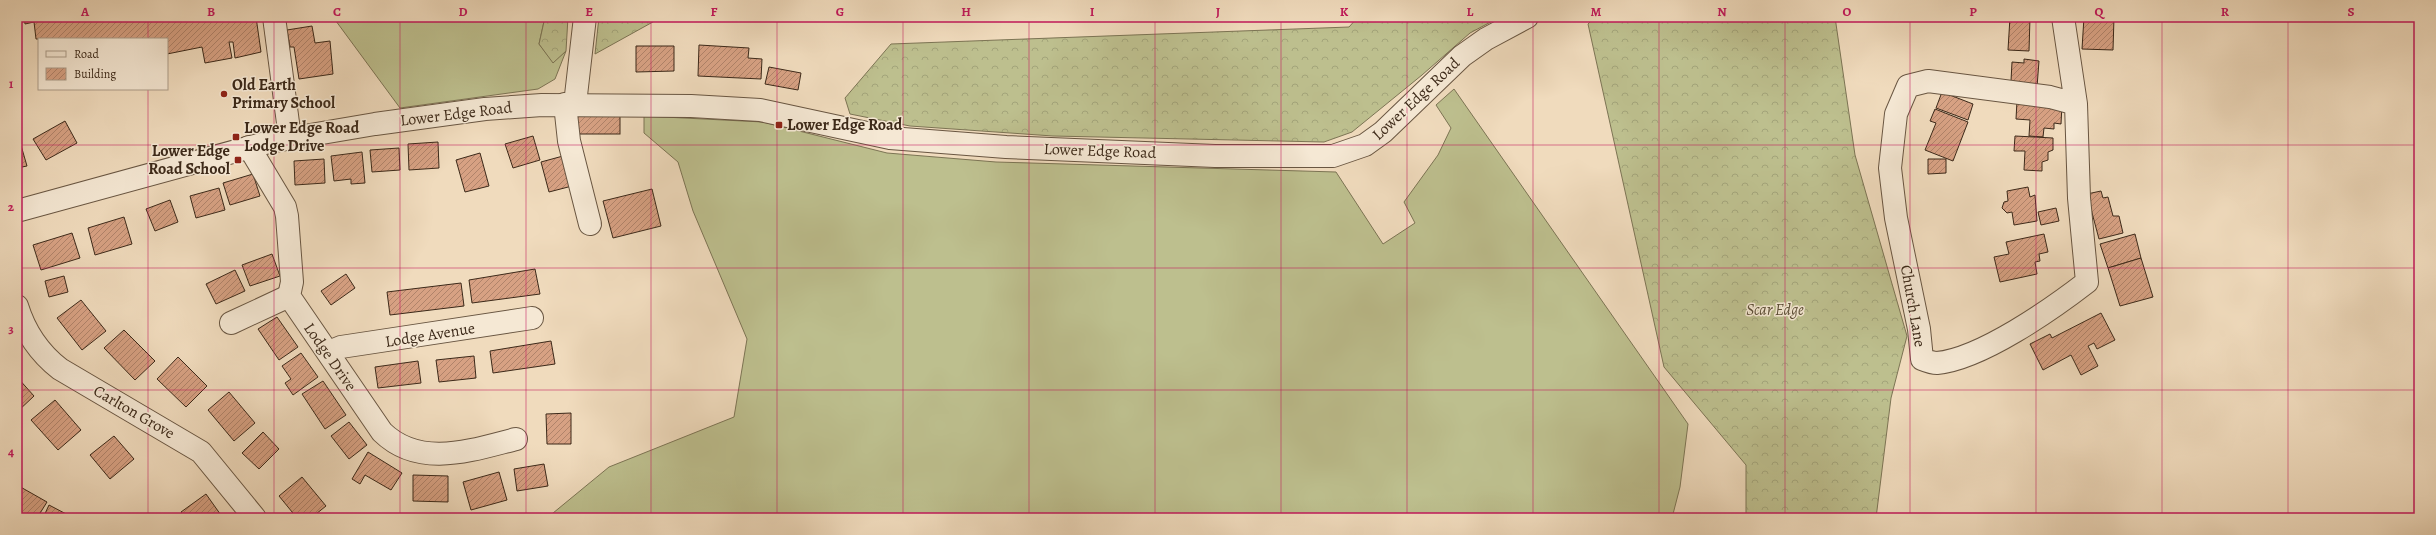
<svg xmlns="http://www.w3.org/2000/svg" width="2436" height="535" viewBox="0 0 2436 535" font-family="Alegreya,serif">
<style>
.grass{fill:#bdbf8e;stroke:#7c7454}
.forest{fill:url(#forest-crowns);stroke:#7c7454}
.building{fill:url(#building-hatch);stroke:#3c2919}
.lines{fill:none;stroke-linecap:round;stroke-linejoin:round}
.minor-casing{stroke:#695642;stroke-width:24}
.minor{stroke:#f5e8d4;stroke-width:22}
.grid{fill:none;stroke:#c2185b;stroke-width:1;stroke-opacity:0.55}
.poi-dot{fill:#8f2418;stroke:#f5e8d4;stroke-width:1.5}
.labels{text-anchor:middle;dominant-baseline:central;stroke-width:3;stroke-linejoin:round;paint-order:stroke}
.poi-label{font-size:16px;font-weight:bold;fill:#3c2919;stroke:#f5e8d4;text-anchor:start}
.street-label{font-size:16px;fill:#3c2919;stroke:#f5e8d4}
.park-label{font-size:16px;font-style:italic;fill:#5c4e36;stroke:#f5e8d4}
.neatline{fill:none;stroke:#c2185b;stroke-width:1.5}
.grid-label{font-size:13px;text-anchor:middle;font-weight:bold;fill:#c2185b}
</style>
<defs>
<pattern id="forest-crowns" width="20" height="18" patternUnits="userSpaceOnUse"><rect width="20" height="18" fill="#bdbf8e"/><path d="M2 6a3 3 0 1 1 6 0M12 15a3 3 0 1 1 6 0" fill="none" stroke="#a3a47a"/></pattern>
<pattern id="building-hatch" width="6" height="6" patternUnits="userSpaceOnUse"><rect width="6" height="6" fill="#d7a183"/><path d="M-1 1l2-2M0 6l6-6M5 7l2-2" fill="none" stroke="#b0836a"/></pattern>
</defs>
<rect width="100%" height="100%" fill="#f0dbbd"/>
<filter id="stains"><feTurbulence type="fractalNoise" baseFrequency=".005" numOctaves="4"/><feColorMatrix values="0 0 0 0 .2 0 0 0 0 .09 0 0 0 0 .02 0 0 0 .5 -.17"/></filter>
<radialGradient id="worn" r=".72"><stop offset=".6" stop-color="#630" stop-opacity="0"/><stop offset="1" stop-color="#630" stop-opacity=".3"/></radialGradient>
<g class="grass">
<polygon points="333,17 545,17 539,44 553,62 566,51 555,79 538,89 400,108"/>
<polygon points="1454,89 1688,424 1680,487 1672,518 547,518 609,467 734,417 747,339 693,211 678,162 644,133 644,116 763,122 887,153 996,162 1336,172 1383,244 1415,223 1404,202 1438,155 1451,128 1436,105"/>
</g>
<g class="forest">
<polygon points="545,17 568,17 566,51 553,63 539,44"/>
<polygon points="599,17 697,17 683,20 660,18 595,54"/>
<polygon points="1358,17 1500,17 1470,33 1422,75 1352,132 1324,142 1053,136 910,126 850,114 845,98 891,44 1349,27"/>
<polygon points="1595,17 1835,17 1855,155 1907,336 1891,398 1876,518 1746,518 1746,465 1664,367 1588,24"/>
</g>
<g class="building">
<polygon points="24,17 256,17 261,52 235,58 233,42 229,42 232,58 205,63 202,47 167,54 167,39 36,39 34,22 25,24"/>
<polygon points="2010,17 2030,17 2029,51 2008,50"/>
<polygon points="2084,17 2114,17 2113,50 2082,49"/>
<polygon points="312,26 315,43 330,41 333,74 299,79 294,47 290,47 287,30"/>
<polygon points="699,45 749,48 748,58 762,59 761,79 698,76"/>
<polygon points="636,46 674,46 674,71 636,72"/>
<polygon points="2024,59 2039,61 2037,87 2021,86 2021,82 2011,81 2012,62 2024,63"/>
<polygon points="769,67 801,73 798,90 765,84"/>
<polygon points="1942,92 1973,104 1968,120 1936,108"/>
<polygon points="2017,101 2062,104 2061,124 2054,123 2054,129 2044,128 2043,137 2029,136 2030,120 2016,119"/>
<polygon points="1935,109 1968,122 1953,161 1925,150 1936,123 1930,121"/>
<rect x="571" y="116" width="49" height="18"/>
<polygon points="65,121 77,143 46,160 33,139"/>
<polygon points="533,136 540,160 513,168 505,144"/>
<polygon points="2015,136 2053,138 2053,150 2048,152 2048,160 2042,162 2042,171 2024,170 2025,151 2014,151"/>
<polygon points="17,142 20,142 27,166 17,168"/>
<polygon points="438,142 439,168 409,170 408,144"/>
<polygon points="399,148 400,170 372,172 370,150"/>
<polygon points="362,152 365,183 351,184 351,179 334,181 331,156"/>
<polygon points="480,153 489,186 465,192 456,160"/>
<polygon points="563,156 572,186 549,192 541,162"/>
<polygon points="324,159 325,183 295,185 294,161"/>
<polygon points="1928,159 1946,159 1946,173 1928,174"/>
<polygon points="253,174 260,196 230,205 223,183"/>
<polygon points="2028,187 2030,197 2035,195 2037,221 2014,225 2012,212 2007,213 2002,208 2004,202 2008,201 2007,191"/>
<polygon points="219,188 225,210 196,218 190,196"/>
<polygon points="652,189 661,226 613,238 603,201"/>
<polygon points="2101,191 2103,198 2108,197 2113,216 2119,216 2123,233 2099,239 2087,194"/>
<polygon points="170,200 178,222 155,231 146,209"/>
<polygon points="2056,208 2059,221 2041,225 2038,212"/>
<polygon points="124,217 132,244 95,255 88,228"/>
<polygon points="72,233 80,258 41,270 33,245"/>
<polygon points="2044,234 2048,252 2039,254 2040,261 2035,262 2037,274 2000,282 1994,257 2009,254 2006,242"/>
<polygon points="2135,234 2141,258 2108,268 2100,244"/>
<polygon points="272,254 280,276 250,286 242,265"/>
<polygon points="2141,258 2153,297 2120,306 2108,268"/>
<polygon points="535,269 540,294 472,303 469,280"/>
<polygon points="235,270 245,291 216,304 206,284"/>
<polygon points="346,274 355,288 331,305 321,291"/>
<polygon points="64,276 68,292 49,297 45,281"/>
<polygon points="461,283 464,306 390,315 387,292"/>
<polygon points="81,300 106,331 82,350 57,318"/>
<polygon points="2101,313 2115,340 2097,349 2094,343 2088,346 2098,366 2081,375 2071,355 2043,370 2030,344 2050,334 2052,338"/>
<polygon points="277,317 298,347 279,360 258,329"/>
<polygon points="124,330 155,361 135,380 104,348"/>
<polygon points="551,341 555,364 493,373 490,351"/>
<polygon points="301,353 318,377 293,395 285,383 291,379 282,366"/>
<polygon points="474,356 476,378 439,382 436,360"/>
<polygon points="178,357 207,386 186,407 157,379"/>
<polygon points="418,361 421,383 378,388 375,367"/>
<polygon points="17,377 34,396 17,412"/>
<polygon points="323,381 346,415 325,429 302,394"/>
<polygon points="229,392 255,423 234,441 208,410"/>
<polygon points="55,400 81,430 58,450 31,420"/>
<polygon points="571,413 571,444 547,444 546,414"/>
<polygon points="349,422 367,445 349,459 331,436"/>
<polygon points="263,432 279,449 259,469 242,453"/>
<polygon points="114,436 134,459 110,479 90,455"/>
<polygon points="368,452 402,473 391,490 365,475 360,484 352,479"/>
<polygon points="544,464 548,486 517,491 514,469"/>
<polygon points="499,472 507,500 471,510 463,482"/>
<polygon points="413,475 448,476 448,502 413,501"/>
<polygon points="302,477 326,506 311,518 297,518 279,496"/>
<polygon points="17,485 47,502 37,518 21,518 17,516"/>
<polygon points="206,494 223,518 185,518 181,512"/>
<polygon points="49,505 70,516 70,518 43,518"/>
</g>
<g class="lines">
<g class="minor-casing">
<g id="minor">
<polyline points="274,17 290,138"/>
<path d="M2063 17 2076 104 2079 198 2087 282C2052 309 1981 359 1937 363 1932 363 1927 361 1922 359L1919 329 1896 218 1890 168 1896 114 1908 86 1928 81 2050 97 2076 104"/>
<polyline points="565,104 569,141 590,224"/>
<polyline points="575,104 585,17"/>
<path d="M249 147 285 207 287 216 292 282 289 296 382 432C420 469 472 450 516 439"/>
<polyline points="17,211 269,142 375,124 485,109 542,105 691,106 760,110 890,138 1006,147 1215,156 1333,156 1365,145 1383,132 1462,56 1486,39 1527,17"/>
<path d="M17 306C25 332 38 352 60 369L201 452 255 518"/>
<polyline points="231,323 289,296"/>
<polyline points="329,352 341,347 532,318"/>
</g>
</g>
<use href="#minor" class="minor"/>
</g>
<path class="grid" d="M148 17V39M274 17V518M400 17V518M526 17V518M651 17V518M777 17V518M903 17V518M1029 17V518M1155 17V518M1281 17V518M1407 17V518M1533 17V518M1659 17V518M1785 17V518M1910 17V518M2036 17V518M2162 17V518M2288 17V518M148 89V518M17 145H2419M17 268H2419M17 390H2419"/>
<g class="poi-dot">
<circle cx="224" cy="94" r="4"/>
<rect x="775" y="121" width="8" height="8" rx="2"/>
<rect x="232" y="133" width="8" height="8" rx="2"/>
<rect x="234" y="156" width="8" height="8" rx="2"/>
</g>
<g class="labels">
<g class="poi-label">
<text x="232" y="85">Old Earth<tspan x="232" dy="18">Primary School</tspan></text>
<text x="787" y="125">Lower Edge Road</text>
<text x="244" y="128">Lower Edge Road<tspan x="244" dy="18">Lodge Drive</tspan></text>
<text x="230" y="151" text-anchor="end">Lower Edge<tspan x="230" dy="18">Road School</tspan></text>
</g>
<g class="street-label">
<text transform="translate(1416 99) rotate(-43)">Lower Edge Road</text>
<text transform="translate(456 114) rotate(-7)">Lower Edge Road</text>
<text transform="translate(1100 151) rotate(2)">Lower Edge Road</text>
<text transform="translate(1913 306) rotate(80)">Church Lane</text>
<text transform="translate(430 335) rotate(-9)">Lodge Avenue</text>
<text transform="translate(330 357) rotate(55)">Lodge Drive</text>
<text transform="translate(134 412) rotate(30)">Carlton Grove</text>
</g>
<g class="park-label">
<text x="1775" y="310">Scar Edge</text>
</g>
</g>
<rect width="2436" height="535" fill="none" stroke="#f0dbbd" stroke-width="44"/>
<rect x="38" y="38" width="130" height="52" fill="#f5e8d4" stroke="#ab9c89"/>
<rect x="46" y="51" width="20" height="6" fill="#f5e8d4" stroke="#ab9c89"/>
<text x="74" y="58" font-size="12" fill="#3c2919">Road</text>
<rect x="46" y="68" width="20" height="12" fill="url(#building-hatch)" stroke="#ab9c89"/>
<text x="74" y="78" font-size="12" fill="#3c2919">Building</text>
<rect x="22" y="22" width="2392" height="491" class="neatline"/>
<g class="grid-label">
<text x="85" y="16">A</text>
<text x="211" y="16">B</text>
<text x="337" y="16">C</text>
<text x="463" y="16">D</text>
<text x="589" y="16">E</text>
<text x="714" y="16">F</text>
<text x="840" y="16">G</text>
<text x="966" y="16">H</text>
<text x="1092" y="16">I</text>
<text x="1218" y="16">J</text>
<text x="1344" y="16">K</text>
<text x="1470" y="16">L</text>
<text x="1596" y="16">M</text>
<text x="1722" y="16">N</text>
<text x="1847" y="16">O</text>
<text x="1973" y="16">P</text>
<text x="2099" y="16">Q</text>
<text x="2225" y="16">R</text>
<text x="2351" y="16">S</text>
<text x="11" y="88">1</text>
<text x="11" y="211">2</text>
<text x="11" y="333">3</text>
<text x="11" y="456">4</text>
</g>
<rect width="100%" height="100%" filter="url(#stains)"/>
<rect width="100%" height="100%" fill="url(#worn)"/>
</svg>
